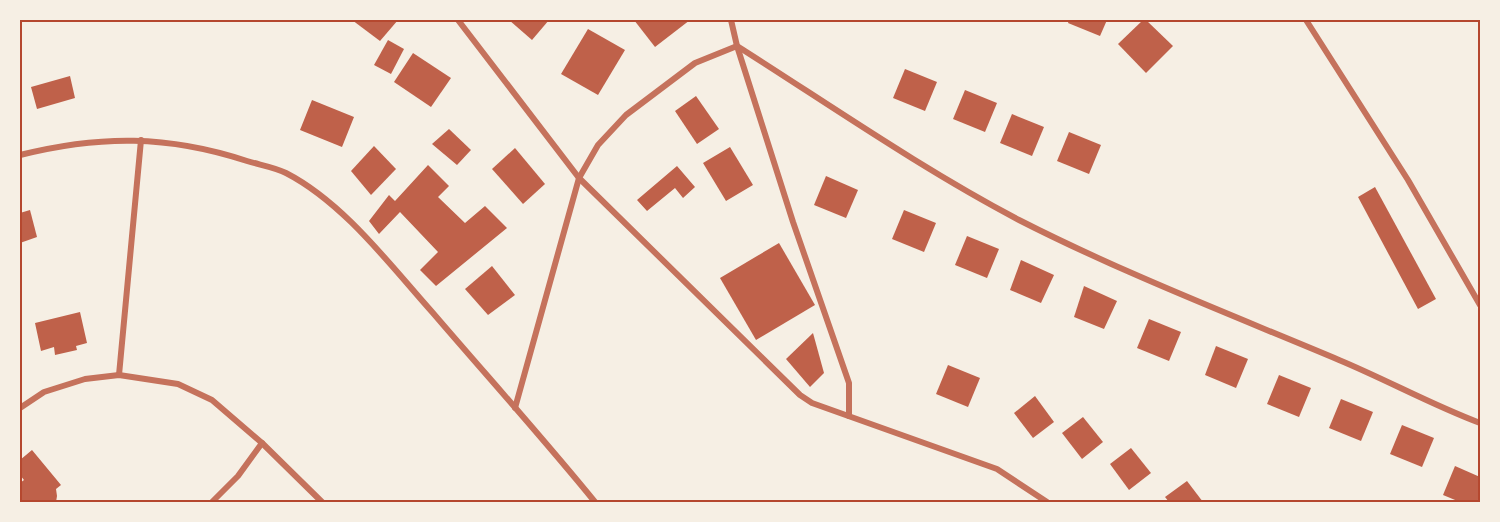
<svg xmlns="http://www.w3.org/2000/svg" width="1500" height="522" viewBox="0 0 1500 522" font-family="Rubik,sans-serif">
<style>
.building{fill:#bf614a}
.lines{fill:none;stroke-linecap:round;stroke-linejoin:round}
.minor{stroke:#c5725c;stroke-width:6}
.neatline{fill:none;stroke:#b5482f;stroke-width:2}
</style>
<rect width="100%" height="100%" fill="#f6efe4"/>
<g class="building">
<polygon points="352,20 398,20 380,41"/>
<polygon points="509,20 549,20 532,40"/>
<polygon points="634,20 690,20 655,47"/>
<polygon points="1069,20 1107,20 1100,36 1068,23"/>
<polygon points="1143,20 1146,20 1173,46 1146,73 1118,44"/>
<polygon points="588,29 625,50 598,95 561,74"/>
<polygon points="388,40 404,49 391,74 374,65"/>
<polygon points="413,53 451,78 431,107 394,82"/>
<polygon points="905,69 937,82 925,111 893,98"/>
<polygon points="70,76 75,98 37,109 31,87"/>
<polygon points="965,90 997,103 985,132 953,119"/>
<polygon points="696,96 719,129 697,144 675,111"/>
<polygon points="312,100 354,117 342,147 300,130"/>
<polygon points="1012,114 1044,127 1032,156 1000,143"/>
<polygon points="449,129 471,150 457,165 432,144"/>
<polygon points="1069,132 1101,145 1089,174 1057,161"/>
<polygon points="374,146 396,169 371,195 351,171"/>
<polygon points="730,147 753,185 726,201 703,163"/>
<polygon points="515,148 545,184 523,204 492,169"/>
<polygon points="428,165 449,186 438,197 465,223 485,206 507,228 436,286 420,270 438,252 400,212 379,234 369,221 389,195 395,201"/>
<polygon points="677,166 695,187 683,198 675,188 647,211 637,200"/>
<polygon points="826,176 858,190 846,218 814,205"/>
<polygon points="1375,187 1436,299 1418,309 1358,197"/>
<polygon points="30,210 37,237 20,243 20,213"/>
<polygon points="904,210 936,223 924,252 892,239"/>
<polygon points="967,236 999,249 987,278 955,265"/>
<polygon points="779,243 815,305 756,340 720,278"/>
<polygon points="1021,260 1054,275 1041,303 1010,290"/>
<polygon points="492,266 515,295 488,315 465,289"/>
<polygon points="1084,286 1117,301 1104,329 1074,317"/>
<polygon points="80,312 87,343 76,346 77,350 55,355 54,347 41,351 35,323"/>
<polygon points="1149,319 1181,332 1169,361 1137,348"/>
<polygon points="813,333 824,373 810,387 786,359"/>
<polygon points="1216,346 1248,359 1236,388 1205,375"/>
<polygon points="948,365 980,378 968,407 936,394"/>
<polygon points="1279,375 1311,388 1299,417 1267,404"/>
<polygon points="1035,396 1054,422 1033,438 1014,413"/>
<polygon points="1341,399 1373,412 1361,441 1329,428"/>
<polygon points="1083,417 1103,442 1082,459 1062,433"/>
<polygon points="1402,425 1434,438 1422,467 1390,454"/>
<polygon points="1131,448 1151,473 1129,490 1110,464"/>
<polygon points="32,450 61,485 56,489 57,496 56,502 20,502 20,483 24,480 20,475 20,460"/>
<polygon points="1455,466 1480,477 1480,495 1477,502 1460,502 1443,495"/>
<polygon points="1187,481 1203,502 1169,502 1165,497"/>
</g>
<g class="lines">
<g class="minor">
<polyline points="458,20 579,178 800,395 812,403 997,469 1047,502"/>
<polyline points="731,20 737,46 793,222 849,383 849,416"/>
<polyline points="1306,20 1408,180 1480,305"/>
<path d="M20 155C100 135 168 135 247 161 260 165 274 167 286 173 344 203 390 265 433 313 487 376 543 438 595 502"/>
<polyline points="119,375 141,140"/>
<polyline points="20,408 44,392 85,379 119,375 178,384 212,400 262,443 322,502"/>
<path d="M515 408 579 178 598 145 626 115 695 63 737 46C830 105 922 169 1019 220 1123 273 1232 315 1339 360 1387 380 1432 405 1480 423"/>
<polyline points="212,502 238,476 262,443"/>
</g>
</g>
<rect width="1500" height="522" fill="none" stroke="#f6efe4" stroke-width="42"/>
<rect x="21" y="21" width="1458" height="480" class="neatline"/>
</svg>
